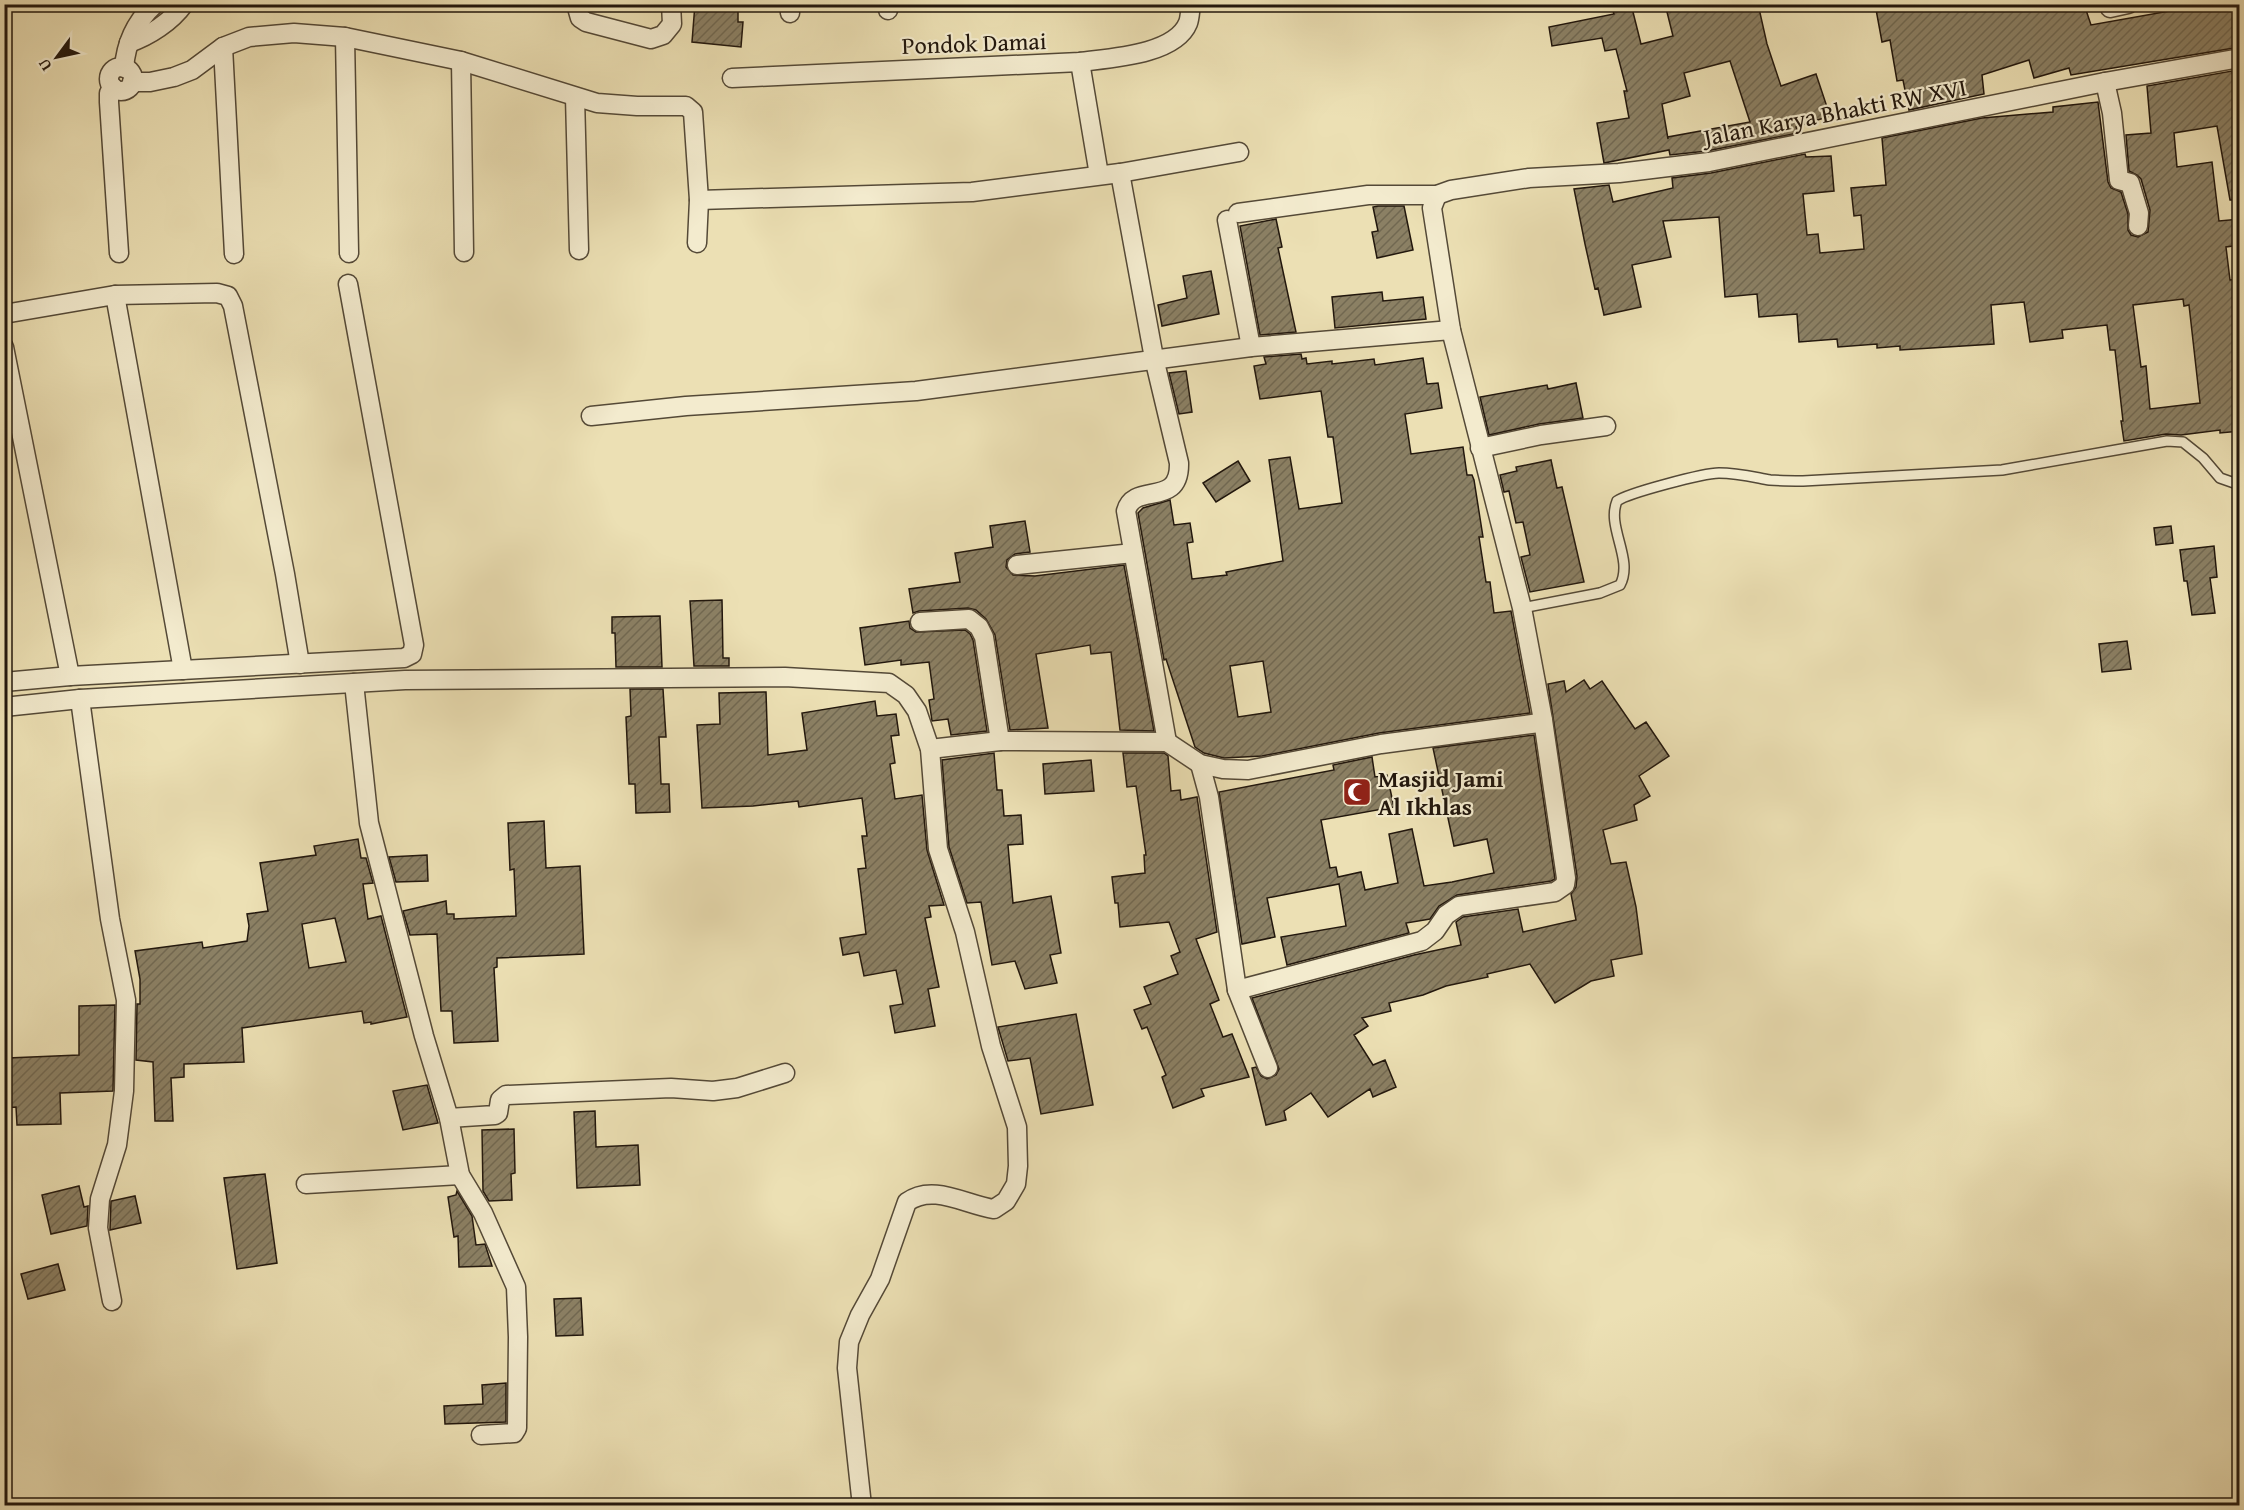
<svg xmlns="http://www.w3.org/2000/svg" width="2244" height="1510" viewBox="0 0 2244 1510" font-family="'Gentium Book Plus',serif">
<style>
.building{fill:url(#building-hatch);stroke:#22170d;stroke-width:1.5;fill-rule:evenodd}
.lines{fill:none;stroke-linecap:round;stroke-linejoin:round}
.lane-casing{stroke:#544937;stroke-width:12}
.street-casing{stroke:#544937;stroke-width:21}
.lane{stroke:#f3ebce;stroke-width:9}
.street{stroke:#f3ebce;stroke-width:18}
.labels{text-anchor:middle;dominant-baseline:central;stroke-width:4.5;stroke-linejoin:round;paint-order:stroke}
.street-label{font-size:24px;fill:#22170d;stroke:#f3ebce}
.poi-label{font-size:24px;font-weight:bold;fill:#22170d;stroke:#f3ebce;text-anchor:start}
</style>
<defs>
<pattern id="building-hatch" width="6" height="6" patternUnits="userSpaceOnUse" patternTransform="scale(1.5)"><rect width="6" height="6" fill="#8b8064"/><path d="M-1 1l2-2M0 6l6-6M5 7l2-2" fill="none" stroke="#716851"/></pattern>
</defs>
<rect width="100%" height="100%" fill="#ece0b4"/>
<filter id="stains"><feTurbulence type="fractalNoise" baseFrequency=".00333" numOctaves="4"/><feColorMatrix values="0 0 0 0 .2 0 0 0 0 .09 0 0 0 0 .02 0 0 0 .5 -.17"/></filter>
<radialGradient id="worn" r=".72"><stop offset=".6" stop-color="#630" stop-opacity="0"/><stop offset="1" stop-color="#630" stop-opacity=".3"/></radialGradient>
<g class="building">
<polygon points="695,4 738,4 738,22 743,22 741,47 692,42"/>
<path d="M1611 4H1631L1641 44 1673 36 1665 4H1758L1767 44 1781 86 1816 74 1830 116 1796 127 1798 133 1707 151 1670 155 1669 150 1604 163 1597 123 1629 118 1624 91H1627L1616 49 1605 51 1602 38 1552 46 1549 27 1614 14ZM1730 61 1750 122 1668 137V139L1662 104 1690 96 1684 73Z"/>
<polygon points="1875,4 2084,4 2091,25 2209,4 2240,4 2240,47 2071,75 2069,68 2034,78 2029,60 1982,75 1984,94 1909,110 1903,80 1897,81 1890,40 1882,42"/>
<path d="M2232 71 2240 114V200H2230L2217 126 2174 133 2177 167 2212 162 2219 221 2240 219V245L2226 247 2230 280 2240 279V431L2220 433V430L2181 435 2166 434 2124 441 2121 421H2123L2115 350H2110L2107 325 2062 330 2063 338 2030 342 2024 302 1991 305 1994 344 1900 350V346L1877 348V344L1838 347 1837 339 1799 342 1797 314 1759 317 1757 294 1725 297 1719 217 1663 221 1671 257 1632 265 1641 307 1604 315 1598 288 1595 289 1585 244 1574 189 1609 185 1613 202 1673 188 1672 178 1711 173 1805 154 1806 157 1831 156 1834 191 1803 194 1807 235 1818 234 1820 253 1864 249 1861 215 1854 216 1851 188 1886 185 1882 138 1982 118 2053 112V107L2098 102 2108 182 2111 188 2121 192 2128 214V230L2131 235 2138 237 2148 232 2150 210 2141 179 2137 175 2129 171 2126 135 2151 133 2147 86ZM2183 299 2184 306 2189 305 2200 403 2150 409 2146 366 2141 367 2133 305Z"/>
<polygon points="1378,206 1404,206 1413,250 1377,258 1372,232 1378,231 1373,207"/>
<polygon points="1276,219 1282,247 1278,248 1296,332 1260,335 1240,226"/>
<polygon points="1211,271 1219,314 1162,326 1158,305 1187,298 1183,276"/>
<polygon points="1382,292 1383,301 1423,297 1426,319 1335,328 1332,297"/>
<path d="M1301 354 1302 359 1306 358 1307 364 1332 361V364L1374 359 1375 365 1423 358 1427 384 1438 383 1442 408 1405 414 1411 454 1463 447 1467 475H1472L1474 480 1483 537H1479L1486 582H1490L1494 613 1511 611 1530 713 1379 733 1262 756 1224 758 1204 753 1195 747 1166 659 1164 660 1138 513 1143 508 1170 500 1174 525 1190 523 1193 542 1187 543 1192 579 1227 575 1226 572 1283 561 1269 460 1290 457 1299 509 1342 503 1333 437H1328L1321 391 1260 399 1254 366 1266 364 1264 357ZM1263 661 1271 712 1238 717 1230 666Z"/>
<polygon points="1186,371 1192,412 1179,414 1169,373"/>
<polygon points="1576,383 1583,418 1539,424 1489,435 1480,397 1547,385 1548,389"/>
<polygon points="1551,460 1557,488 1562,487 1584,582 1530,592 1521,557 1530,555 1523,522 1516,523 1509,491 1504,492 1500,475 1517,471 1516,467"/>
<polygon points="1238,461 1250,481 1216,502 1203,483"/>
<polygon points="1025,521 1030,552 1015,554 1007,560 1006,567 1013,575 1035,576 1124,565 1154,731 1120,730 1111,652 1091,654 1090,645 1036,654 1048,728 1010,730 995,635 986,619 976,610 968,608 919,611 913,613 909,589 960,582 955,553 993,547 990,526"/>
<polygon points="2171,526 2173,543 2156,545 2154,528"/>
<polygon points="2214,546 2217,577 2210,578 2215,613 2192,615 2187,581 2184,581 2180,550"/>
<polygon points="722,600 723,658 729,658 729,666 694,666 690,601"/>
<polygon points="660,616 662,667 616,667 615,633 612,633 612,617"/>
<polygon points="909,621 910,628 916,632 965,630 970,634 973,640 987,731 951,735 948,719 932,721 929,700 934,699 929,662 901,665 901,660 865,665 860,628"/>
<polygon points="2127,641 2131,669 2102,672 2099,644"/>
<polygon points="1584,680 1590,689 1602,681 1635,729 1646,722 1669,756 1639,776 1650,796 1634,805 1637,820 1603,830 1611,864 1626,862 1636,907 1642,954 1611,960 1614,976 1591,981 1555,1003 1530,964 1487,974 1488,977 1446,986 1423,995 1389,1003 1391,1011 1362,1018 1368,1026 1354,1035 1373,1065 1385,1060 1396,1087 1373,1097 1370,1089 1328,1117 1311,1093 1284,1111 1286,1120 1266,1125 1252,1068 1256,1067 1261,1076 1267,1079 1276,1075 1279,1069 1252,998 1414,955 1461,945 1456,922 1463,917 1518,909 1523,932 1576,920 1571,894 1576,887 1577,876 1548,684 1564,681 1566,692"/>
<polygon points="630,689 663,689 666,737 659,737 661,784 669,784 670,812 636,813 635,784 629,784 626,717 631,716"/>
<polygon points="766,692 768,755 807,750 802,713 875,701 877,716 896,714 899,735 891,736 895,763 890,764 895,799 922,795 927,850 944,905 929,906 931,917 925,918 939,987 928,989 935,1026 895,1033 890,1006 903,1004 896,970 864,976 859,952 843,955 840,938 866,934 858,869 866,868 862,836 867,836 862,798 799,807 798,801 753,806 702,808 697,725 720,724 719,693"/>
<polygon points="1534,735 1555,879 1551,881 1457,895 1439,906 1430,919 1406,923 1409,933 1287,965 1281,937 1346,926 1339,884 1267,898 1275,937 1242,944 1219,792 1334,770 1333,765 1372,757 1375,777 1387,775 1394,807 1321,820 1330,868 1336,867 1338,877 1361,872 1365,890 1398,883 1389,834 1412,829 1424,886 1452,882 1494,873 1487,839 1454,846 1433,748"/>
<polygon points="994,753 997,790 1002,790 1004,816 1021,815 1023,844 1008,845 1013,903 1051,896 1061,953 1050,955 1057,983 1025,989 1015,961 992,965 981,902 967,903 949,847 942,760"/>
<polygon points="1123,753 1164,753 1168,756 1171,791 1180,790 1181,800 1197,797 1217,932 1196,939 1219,1000 1210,1004 1223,1037 1232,1034 1249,1077 1201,1089 1204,1096 1173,1108 1162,1077 1166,1075 1147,1027 1142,1029 1134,1010 1151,1004 1144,987 1178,974 1171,956 1180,952 1169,922 1120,927 1118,903 1115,903 1112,877 1145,873 1144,855 1146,855 1136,786 1127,787"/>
<polygon points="1091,760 1094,791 1045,794 1043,764"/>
<polygon points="544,821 546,868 580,866 584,954 497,958 497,967 494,968 498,1041 454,1043 452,1011 441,1011 437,934 410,935 403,911 446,901 447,914 454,914 454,919 516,916 514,869 510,870 508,823"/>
<path d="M358 839 361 858H366L373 883 363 884 368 919 381 916 407 1017 371 1024V1022L364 1023 362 1011 242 1028 244 1062 184 1064V1077L171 1078 173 1121H155L153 1062 136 1060 137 1004H140V979L135 951 202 942 203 948 247 941 249 926 247 914 268 911 260 863 316 855 314 846ZM335 918 346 962 309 968 302 924Z"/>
<polygon points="427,855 428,881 396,882 389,857"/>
<polygon points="115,1005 113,1091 60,1093 61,1124 17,1125 16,1107 4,1108 4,1089 10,1089 8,1058 79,1055 79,1006"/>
<polygon points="1076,1014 1093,1105 1041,1114 1030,1058 1008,1061 998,1027"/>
<polygon points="427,1085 438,1123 403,1130 393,1091"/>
<polygon points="595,1111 596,1147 638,1145 640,1185 577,1188 574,1112"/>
<polygon points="514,1129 515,1173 511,1174 512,1200 489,1201 483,1191 482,1130"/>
<polygon points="265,1174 277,1263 237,1269 224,1178"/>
<polygon points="79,1186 84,1207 88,1206 87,1226 51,1234 42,1195"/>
<polygon points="457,1191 472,1216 476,1245 485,1244 492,1266 459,1267 458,1236 454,1237 448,1197 456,1195"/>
<polygon points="135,1196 141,1223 110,1230 111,1201"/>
<polygon points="58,1264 65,1290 28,1299 21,1274"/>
<polygon points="581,1298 583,1335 556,1336 554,1299"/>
<polygon points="506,1383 506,1422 445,1424 444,1406 483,1404 482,1385"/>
</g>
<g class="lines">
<g class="lane-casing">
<path id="lane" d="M1522 608 1600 593 1620 585C1634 559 1606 527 1617 501 1628 493 1704 473 1719 473 1737 473 1753 477 1770 480 1781 481 1792 481 1803 481L2002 470 2167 441 2183 442 2203 458 2220 478 2240 485"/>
</g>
<g class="street-casing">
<g id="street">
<polyline points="576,4 580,18 586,22 651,39 663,35 672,24 671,4"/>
<polyline points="789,4 790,13"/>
<polyline points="887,4 888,10"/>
<polyline points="2110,8 2128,4"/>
<polyline points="345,37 349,253"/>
<path d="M129 43C149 36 171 22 184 4"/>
<polyline points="223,47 234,254"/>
<polyline points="461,61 464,252"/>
<polyline points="1080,62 1099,175"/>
<circle cx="121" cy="79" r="12"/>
<path d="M124 68C126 42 136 21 155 4"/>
<path d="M732 78 1080 62C1110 58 1175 55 1188 23 1190 18 1190 10 1191 4"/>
<polyline points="132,82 150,82 174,77 192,70 223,47 249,37 294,33 345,37 461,61 597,103 637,106 686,106 693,112 699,200 697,243"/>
<polyline points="2105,82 2112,113 2119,180 2130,183 2139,213 2138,226"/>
<polyline points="113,87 109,93 109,102 119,253"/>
<polyline points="575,97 579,250"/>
<path d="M1120 173 1154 358 1179 463C1180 509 1134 481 1126 511L1167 742"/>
<polyline points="699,200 972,192 1120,173 1239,152"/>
<polyline points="1238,213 1368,195 1437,195 1451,190 1529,178 1619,173 1709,162 2105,82 2240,58"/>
<polyline points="1227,220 1251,347"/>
<polyline points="115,295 183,670"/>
<polyline points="4,314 115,295 217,293 228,296 233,306 285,574 300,664"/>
<polyline points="4,347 70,676"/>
<polyline points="591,416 686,406 916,391 1251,347 1451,330"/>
<polyline points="1480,448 1541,435 1606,426"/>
<polyline points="1017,565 1133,553"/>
<polyline points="920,622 969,619 979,627 984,637 1000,741"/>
<polyline points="4,682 70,676 404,658 412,654 414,645 348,284"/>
<polyline points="354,683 369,823 424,1036 449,1118 460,1175 483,1213 516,1287 518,1337 517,1428 514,1433 481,1435"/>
<polyline points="80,699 110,919 126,1000 124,1091 117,1145 100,1199 98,1228 112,1301"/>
<path d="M4 707 80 699 405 680 785 677 889 683 906 695 917 711 930 749 938 849 965 932 991 1046 1017 1127 1018 1166 1016 1184 1006 1201 994 1209C966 1205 933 1183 907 1202L880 1279 860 1315 849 1342 847 1368 862 1506"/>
<polyline points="930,749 1000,741 1167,742 1200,764 1223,769 1248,770 1381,744 1539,723 1543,720 1522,608 1451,330 1432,208 1437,195"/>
<polyline points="1200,764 1209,797 1237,990 1268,1068"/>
<polyline points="1237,990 1422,941 1435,931 1446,915 1459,906 1555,892 1565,885 1566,878 1543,720"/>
<polyline points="449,1118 495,1115 498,1113 500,1100 506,1095 671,1088 713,1091 737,1088 785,1073"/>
<polyline points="306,1184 460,1175"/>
</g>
</g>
<use href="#lane" class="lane"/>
<use href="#street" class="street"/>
</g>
<defs>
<g id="mosque-square" transform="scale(1.5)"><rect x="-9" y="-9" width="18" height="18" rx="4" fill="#8f2418" stroke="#f3ebce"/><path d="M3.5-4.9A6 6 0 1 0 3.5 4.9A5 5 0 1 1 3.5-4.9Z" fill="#fff"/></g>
</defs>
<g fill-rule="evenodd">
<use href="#mosque-square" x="1357" y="792"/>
</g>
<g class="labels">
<g class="street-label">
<text transform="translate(974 43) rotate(-2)">Pondok Damai</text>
<text transform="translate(1835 112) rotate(-11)">Jalan Karya Bhakti RW XVI</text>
</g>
<g class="poi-label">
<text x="1378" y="778">Masjid Jami<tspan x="1378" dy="28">Al Ikhlas</tspan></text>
</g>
</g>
<rect width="2244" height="1510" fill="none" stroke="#ece0b4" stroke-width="24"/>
<rect x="6" y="6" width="2232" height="1498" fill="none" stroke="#22170d" stroke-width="3"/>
<rect x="12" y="12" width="2220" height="1486" fill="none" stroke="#22170d" stroke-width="1.5"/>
<g transform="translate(57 57) rotate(237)" stroke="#f3ebce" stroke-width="4.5" paint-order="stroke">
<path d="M0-4.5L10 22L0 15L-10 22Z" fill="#22170d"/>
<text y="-9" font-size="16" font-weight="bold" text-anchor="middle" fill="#22170d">U</text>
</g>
<rect width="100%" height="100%" filter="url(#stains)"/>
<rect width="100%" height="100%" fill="url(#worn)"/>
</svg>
